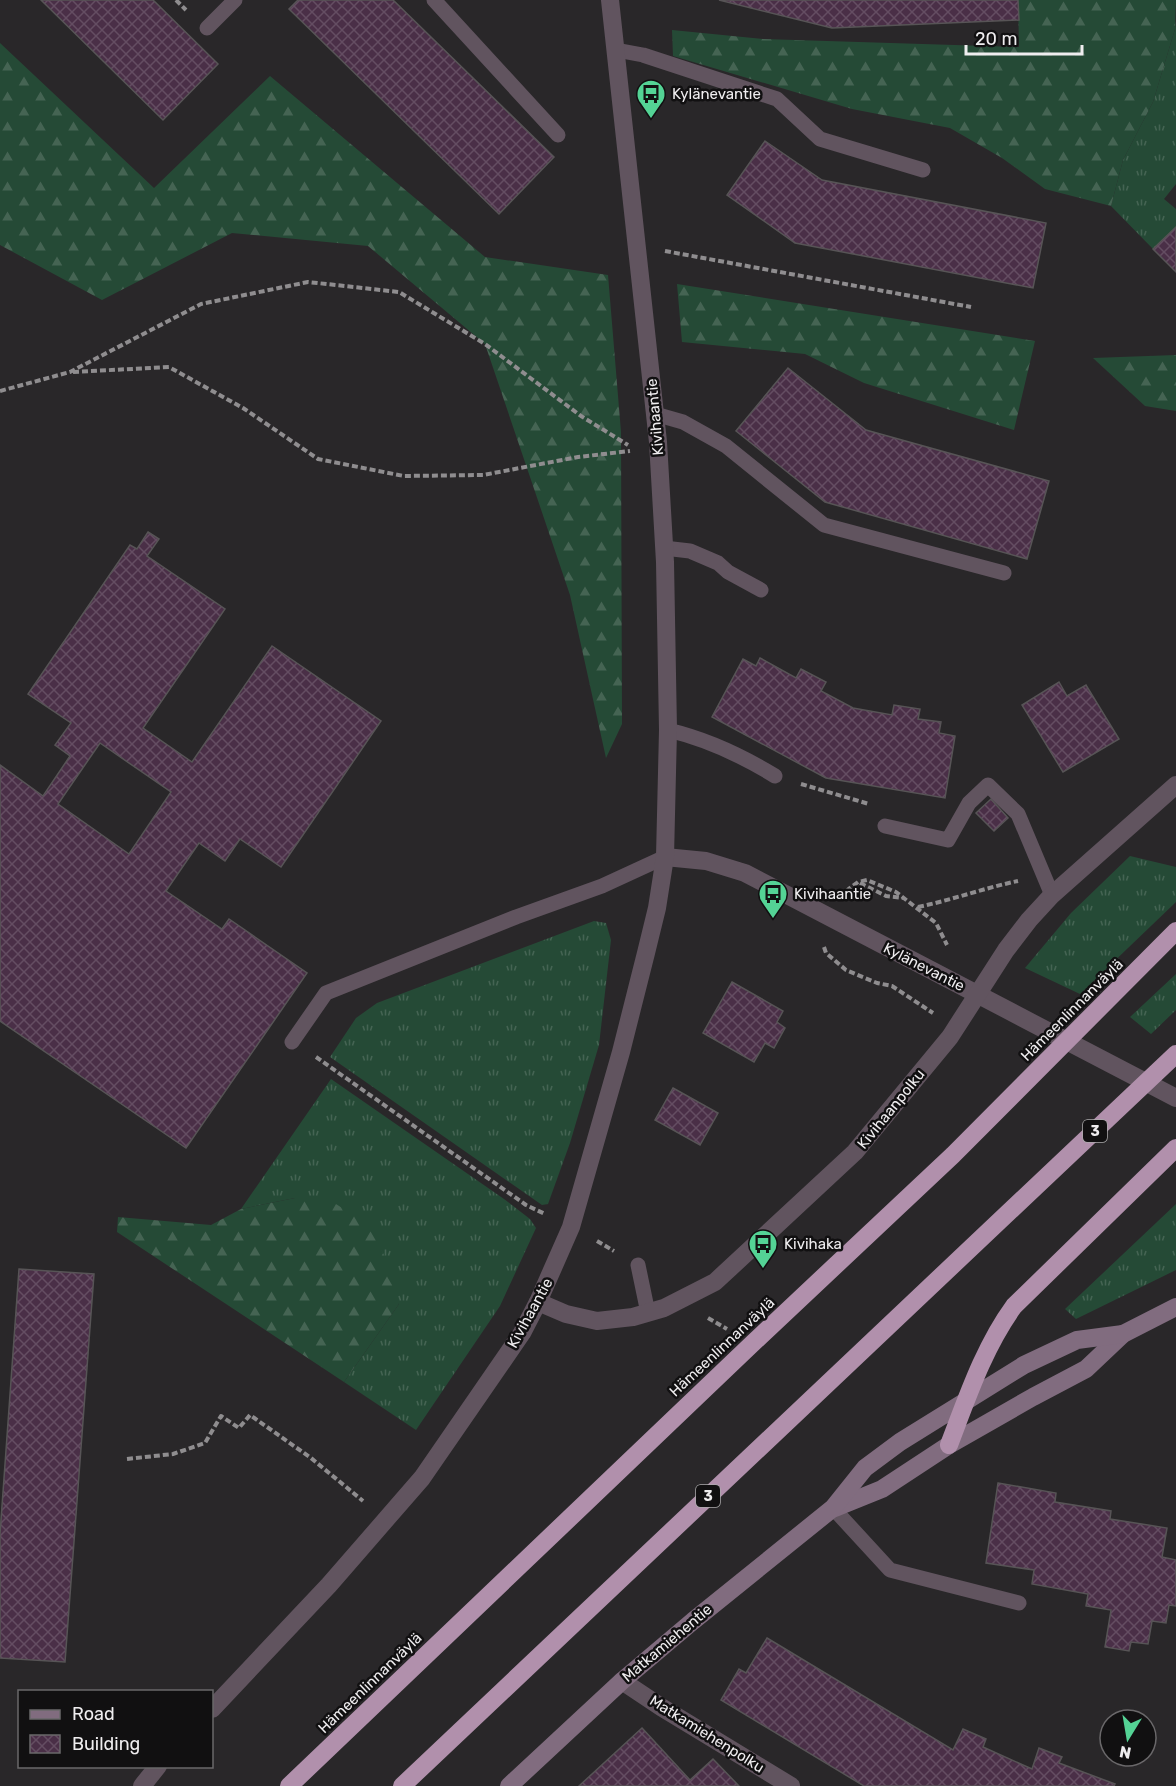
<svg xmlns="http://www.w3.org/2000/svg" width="1176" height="1786" viewBox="0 0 1176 1786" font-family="Rubik,sans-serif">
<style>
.grass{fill:url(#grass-tufts)}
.forest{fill:url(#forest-firs)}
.building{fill:url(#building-cross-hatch);stroke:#575456;stroke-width:1.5;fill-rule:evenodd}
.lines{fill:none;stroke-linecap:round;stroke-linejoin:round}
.path{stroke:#8f8d8f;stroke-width:4;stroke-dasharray:6 3;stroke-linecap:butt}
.lane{stroke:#61545f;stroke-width:15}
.street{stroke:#61545f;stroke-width:18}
.secondary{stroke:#816c7f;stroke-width:18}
.highway{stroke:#b190ac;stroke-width:18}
.labels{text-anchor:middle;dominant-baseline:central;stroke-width:5;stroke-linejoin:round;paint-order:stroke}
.shield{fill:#111011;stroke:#acabac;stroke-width:1.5}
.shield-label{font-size:14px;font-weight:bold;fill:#efedef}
.poi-label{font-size:15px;fill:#efedef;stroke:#111011;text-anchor:start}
.street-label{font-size:15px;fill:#efedef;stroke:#111011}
</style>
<defs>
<pattern id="grass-tufts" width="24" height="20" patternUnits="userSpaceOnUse" patternTransform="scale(1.5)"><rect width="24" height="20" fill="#254a36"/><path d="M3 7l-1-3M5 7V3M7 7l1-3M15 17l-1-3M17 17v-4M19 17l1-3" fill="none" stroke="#456453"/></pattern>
<pattern id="forest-firs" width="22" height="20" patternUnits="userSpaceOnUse" patternTransform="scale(1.5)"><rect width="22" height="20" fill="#254a36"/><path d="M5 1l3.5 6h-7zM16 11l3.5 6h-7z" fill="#456453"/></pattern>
<pattern id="building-cross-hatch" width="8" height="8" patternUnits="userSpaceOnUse" patternTransform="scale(1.5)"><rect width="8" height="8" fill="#4a2f47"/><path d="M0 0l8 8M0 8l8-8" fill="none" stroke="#644d62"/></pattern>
</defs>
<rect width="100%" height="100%" fill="#292729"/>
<g class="grass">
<polygon points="1176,19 1176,184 1164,199 1176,209 1176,227 1153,249 1111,206 1123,160 1153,102 1175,29"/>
<polygon points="1130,856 1176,867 1176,902 1080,994 1025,968 1071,913"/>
<polygon points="594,921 606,923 611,940 599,1045 570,1143 548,1204 542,1205 330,1057 356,1018 377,1003"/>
<polygon points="1176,974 1176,1010 1151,1034 1130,1017"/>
<polygon points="331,1079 504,1199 530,1219 536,1228 500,1306 416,1430 344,1382 399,1304 295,1198 241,1209"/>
<polygon points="1176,1204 1176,1270 1076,1319 1065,1309"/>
</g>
<g class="forest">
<polygon points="1018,0 1176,0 1175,29 1153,102 1123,160 1111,206 1045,189 1002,158 950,128 852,109 673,56 672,30 763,39 1019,47"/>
<polygon points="0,43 154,188 270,76 485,257 608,275 621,432 622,724 606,758 570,595 485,344 368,246 232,233 102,300 0,245"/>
<polygon points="677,284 1035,341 1014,430 864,383 805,354 682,342"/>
<polygon points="1176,355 1176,411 1145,406 1093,358"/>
<polygon points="295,1198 328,1199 369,1225 385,1257 399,1304 344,1382 117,1232 118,1217 211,1225 241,1209"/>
</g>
<g class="building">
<polygon points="41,0 153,0 218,64 163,120"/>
<polygon points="298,0 393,0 554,157 499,214 289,9"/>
<polygon points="719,0 1018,0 1019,20 832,28"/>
<polygon points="765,141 822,180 1046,223 1033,288 795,243 727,195"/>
<polygon points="1176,227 1176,272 1153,249"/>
<polygon points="788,368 866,430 1049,481 1027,559 825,502 776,463 736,431"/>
<path d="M148 532 159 539 147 556 225 609 143 728 192 762 272 646 381 721 281 867 240 839 225 861 199 843 166 891 222 929 229 919 307 973 186 1148 0 1021V765L43 796 70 756 55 745 71 723 28 694 130 545 137 549ZM100 743 171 792 129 854 58 804Z"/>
<polygon points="760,658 796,678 801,669 826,682 821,691 853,708 892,715 894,705 920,709 918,719 941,722 939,733 955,736 945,798 826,778 712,717 743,659 756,666"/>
<polygon points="1059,682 1067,696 1086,685 1119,739 1063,772 1022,705"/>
<polygon points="991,799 1008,818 994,831 976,813"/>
<polygon points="732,982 783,1011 777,1022 785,1028 774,1048 765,1043 754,1062 703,1033"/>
<polygon points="673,1088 718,1113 700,1145 655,1120"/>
<polygon points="19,1269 94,1274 65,1662 0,1658 0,1534"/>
<polygon points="998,1483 1056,1493 1055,1502 1111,1511 1110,1519 1167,1528 1162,1557 1176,1560 1176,1606 1169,1605 1166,1623 1152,1621 1148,1644 1131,1642 1129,1651 1105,1647 1111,1610 1086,1606 1088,1594 1032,1584 1034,1570 986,1563"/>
<polygon points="767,1638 953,1750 963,1729 986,1739 983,1747 1032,1769 1039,1748 1062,1757 1059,1763 1115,1784 1114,1786 864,1786 721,1700 739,1669 746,1673"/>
<polygon points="642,1728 690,1780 713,1759 739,1786 579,1786"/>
</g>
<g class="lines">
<g class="path">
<polyline points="176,0 186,10"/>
<polyline points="665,251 971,307"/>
<polyline points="73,372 169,367 243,408 318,459 404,476 483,475 578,457 630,451"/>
<polyline points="0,391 70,372 201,304 308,282 399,292 485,344 581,416 628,445"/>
<polyline points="801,784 869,804"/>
<polyline points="860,883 886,896 903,898"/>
<polyline points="846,891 858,882 867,880 896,892 936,923 947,945"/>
<path d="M918 907C952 900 984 888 1018 881"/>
<polyline points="824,947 826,953 846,970 877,983 892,986 933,1013"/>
<polyline points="316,1057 526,1205 545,1214"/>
<polyline points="597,1241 614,1251"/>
<polyline points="708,1318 727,1329"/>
<polyline points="127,1459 173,1454 205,1443 221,1416 239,1428 250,1415 311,1458 363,1501"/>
</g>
<g class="lane">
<polyline points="434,0 558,135"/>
<polyline points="207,28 235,0"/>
<polyline points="616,50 643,55 777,99 820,139 923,170"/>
<polyline points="655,414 683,422 726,446 824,525 1004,573"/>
<polyline points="664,548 690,551 718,563 728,572 761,590"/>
<path d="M668 730C706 739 741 755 775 776"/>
<polyline points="885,826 948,840 969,803 988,785 1018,814 1052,895"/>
<polyline points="292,1042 326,993 516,917 602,886 665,857"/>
<polyline points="638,1265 648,1313"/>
<polyline points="833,1508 890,1570 1019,1603"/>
</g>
<g class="street">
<polyline points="665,857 706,861 745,873 1176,1098"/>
<polyline points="538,1302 566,1314 597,1321 633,1317 664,1308 715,1282 855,1152 950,1037 1006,950 1029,920 1052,895 1176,785"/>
<polyline points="622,1681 661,1707 791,1786"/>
<polyline points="212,1709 329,1585 422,1478 522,1333 538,1302 571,1227 621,1052 646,953 657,908 665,857 668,730 665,562 658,442 610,0"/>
<polyline points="142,1786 158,1766"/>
</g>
<g class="secondary">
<polyline points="835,1508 882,1489 949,1445 1033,1397 1086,1369 1123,1334 1176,1307"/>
<polyline points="509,1786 622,1681 693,1621 833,1508 865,1468 900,1442 1024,1365 1077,1340 1123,1334"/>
</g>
<g class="highway">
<path d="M949 1445C967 1398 984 1347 1014 1306L1176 1148"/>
<polyline points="289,1786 753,1343 953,1155 1176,931"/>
<polyline points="402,1786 1176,1054"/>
</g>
</g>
<defs>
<g id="bus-pin" transform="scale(1.5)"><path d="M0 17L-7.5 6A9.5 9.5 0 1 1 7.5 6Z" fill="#54d395" stroke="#111011"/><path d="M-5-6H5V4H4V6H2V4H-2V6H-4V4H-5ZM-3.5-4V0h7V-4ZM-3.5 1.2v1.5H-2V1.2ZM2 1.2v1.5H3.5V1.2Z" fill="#111"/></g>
</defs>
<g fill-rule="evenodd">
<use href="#bus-pin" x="651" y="94"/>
<use href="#bus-pin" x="773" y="894"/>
<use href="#bus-pin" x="763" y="1244"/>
</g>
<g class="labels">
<g class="shield">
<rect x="1083" y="1120" width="24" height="22" rx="4.5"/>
<rect x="696" y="1485" width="24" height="22" rx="4.5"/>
</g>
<g class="shield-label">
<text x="1095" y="1131">3</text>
<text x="708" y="1496">3</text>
</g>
<g class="poi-label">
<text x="672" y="94">Kylänevantie</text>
<text x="794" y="894">Kivihaantie</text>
<text x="784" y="1244">Kivihaka</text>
</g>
<g class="street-label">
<text transform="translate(655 417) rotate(-95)">Kivihaantie</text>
<text transform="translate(924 967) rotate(27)">Kylänevantie</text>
<text transform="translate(1072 1010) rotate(-45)">Hämeenlinnanväylä</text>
<text transform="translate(891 1109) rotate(-51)">Kivihaanpolku</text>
<text transform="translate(530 1313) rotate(-61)">Kivihaantie</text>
<text transform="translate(722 1347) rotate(-43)">Hämeenlinnanväylä</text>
<text transform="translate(667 1643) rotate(-40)">Matkamiehentie</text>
<text transform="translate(370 1683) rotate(-44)">Hämeenlinnanväylä</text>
<text transform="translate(707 1734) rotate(32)">Matkamiehenpolku</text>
</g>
</g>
<rect x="18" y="1690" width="195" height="78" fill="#111011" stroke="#6a686a" stroke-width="1.5"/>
<rect x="30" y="1710" width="30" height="9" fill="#816c7f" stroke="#6a686a" stroke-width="1.5"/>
<text x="72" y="1720" font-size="18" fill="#efedef">Road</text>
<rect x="30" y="1735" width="30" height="18" fill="url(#building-cross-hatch)" stroke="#6a686a" stroke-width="1.5"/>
<text x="72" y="1750" font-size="18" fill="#efedef">Building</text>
<g transform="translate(1128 1738) rotate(191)"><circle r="28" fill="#111011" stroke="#6a686a" stroke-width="1.5"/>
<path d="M0-4.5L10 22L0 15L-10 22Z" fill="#54d395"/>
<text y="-9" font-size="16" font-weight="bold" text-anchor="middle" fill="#efedef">N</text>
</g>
<path d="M966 45v9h116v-9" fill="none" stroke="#efedef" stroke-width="3"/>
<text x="975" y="45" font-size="18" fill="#efedef" stroke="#111011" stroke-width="4.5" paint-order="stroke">20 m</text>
</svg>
